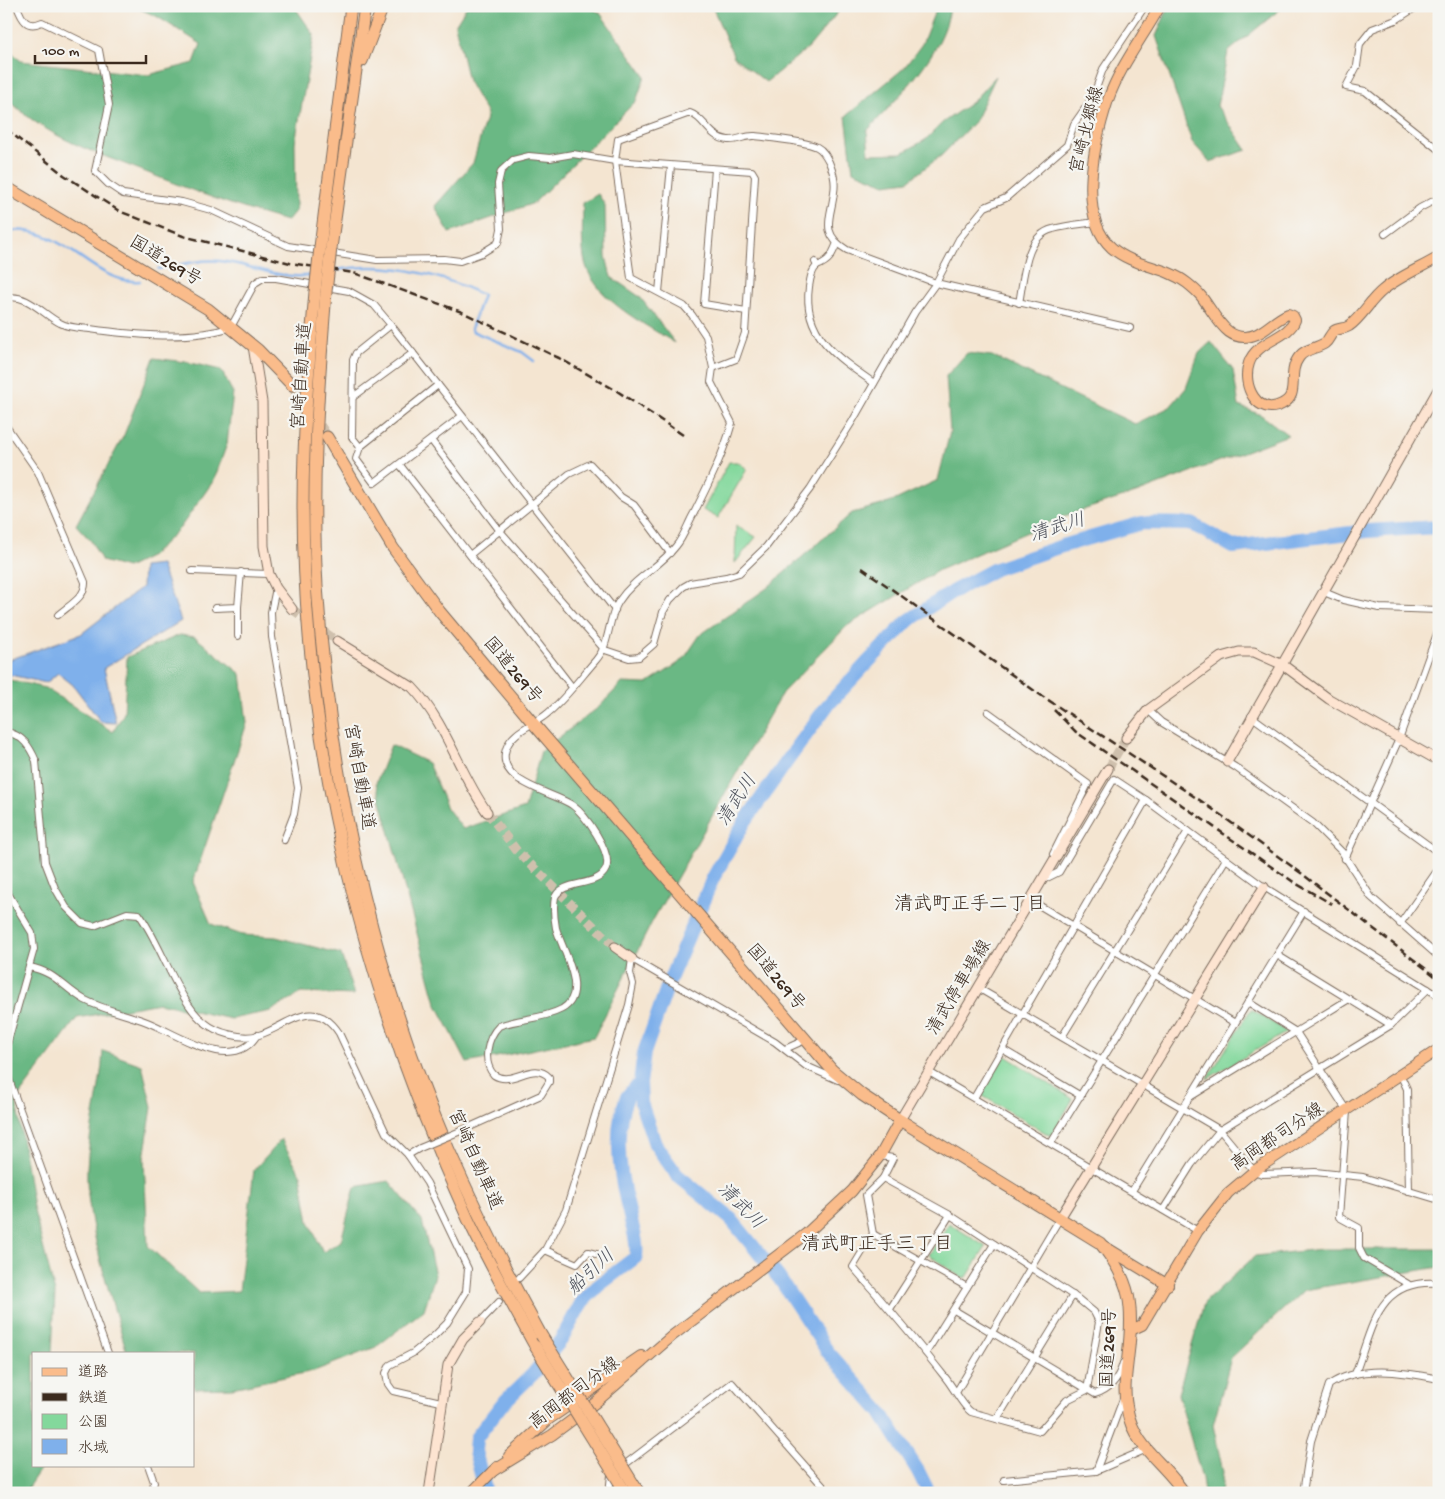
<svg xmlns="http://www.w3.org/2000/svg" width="1445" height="1499" viewBox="0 0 1445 1499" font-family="'Gochi Hand','Klee One',sans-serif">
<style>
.green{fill:#83d89c;stroke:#5f815d}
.forest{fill:#6ab884;stroke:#527151}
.water{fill:#7fb0eb;stroke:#5d6d84}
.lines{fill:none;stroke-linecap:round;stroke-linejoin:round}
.stream{stroke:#7fb0eb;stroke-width:2.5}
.river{stroke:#7fb0eb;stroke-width:14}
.secondary-tunnel{stroke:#cfc0ad;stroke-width:9;stroke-dasharray:9 4.5;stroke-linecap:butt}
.highway-tunnel{stroke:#cfc0ad;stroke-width:11;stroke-dasharray:11 5.5;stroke-linecap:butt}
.street-casing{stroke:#7c6b5d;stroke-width:8}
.secondary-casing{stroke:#7c6b5d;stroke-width:11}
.primary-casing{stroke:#7c6b5d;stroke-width:12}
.highway-casing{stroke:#7c6b5d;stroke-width:13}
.street{stroke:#fff;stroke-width:6}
.secondary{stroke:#fde4d1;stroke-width:9}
.primary{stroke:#fabc8b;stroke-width:10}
.highway{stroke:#fabc8b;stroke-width:11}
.rail{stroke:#3b2a1e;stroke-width:2.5;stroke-dasharray:8 4;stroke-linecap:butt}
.street-bridge-casing{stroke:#7c6b5d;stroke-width:8;stroke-linecap:butt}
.highway-bridge-casing{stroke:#7c6b5d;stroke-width:13;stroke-linecap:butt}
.street-bridge{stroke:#fff;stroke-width:6}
.highway-bridge{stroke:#fabc8b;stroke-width:11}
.labels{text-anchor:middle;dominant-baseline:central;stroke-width:4.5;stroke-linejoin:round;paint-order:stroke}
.street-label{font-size:18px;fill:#3b2a1e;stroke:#f6f6f2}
.water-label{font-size:19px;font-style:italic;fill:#4f525c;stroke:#f6f6f2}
.neighbourhood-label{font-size:19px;fill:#3b2a1e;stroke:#f6f6f2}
</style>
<rect width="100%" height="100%" fill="#f6f6f2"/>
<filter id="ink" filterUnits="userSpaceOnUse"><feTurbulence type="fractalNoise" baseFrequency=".02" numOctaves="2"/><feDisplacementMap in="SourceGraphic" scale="10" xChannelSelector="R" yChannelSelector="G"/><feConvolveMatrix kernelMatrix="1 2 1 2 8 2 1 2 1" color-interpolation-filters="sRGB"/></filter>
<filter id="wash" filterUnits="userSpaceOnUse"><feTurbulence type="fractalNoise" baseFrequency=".0096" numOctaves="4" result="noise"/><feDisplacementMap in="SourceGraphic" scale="20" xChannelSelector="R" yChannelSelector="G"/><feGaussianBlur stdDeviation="1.12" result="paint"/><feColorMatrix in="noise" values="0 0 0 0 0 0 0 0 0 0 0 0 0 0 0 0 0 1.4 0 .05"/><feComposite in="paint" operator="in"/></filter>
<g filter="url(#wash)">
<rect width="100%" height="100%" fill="#f4e5d1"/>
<g class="green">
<polygon points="729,462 738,462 747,469 718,518 703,510"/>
<polygon points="736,525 756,537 735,563"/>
<polygon points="1251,1009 1287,1032 1207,1079"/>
<polygon points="1004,1055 1073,1099 1051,1136 981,1095"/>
<polygon points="949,1223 986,1247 967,1277 963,1279 929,1255"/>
</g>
<g class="forest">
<path d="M133 6H294L314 35 295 143 296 210 287 221C237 208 191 190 143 171 92 151 44 137 6 97V47L21 61 148 75 194 63 201 44 156 16Z"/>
<polygon points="467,6 588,6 600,13 645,76 636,101 534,203 449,233 435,206 473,163 487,114 468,81 455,25"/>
<polygon points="712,6 843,6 809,47 766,82 734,57"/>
<path d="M937 6H950C946 52 897 98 867 131L869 154 902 153 925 140 942 123 972 102 996 76 975 121 942 155 908 181 885 184 853 171 846 116 904 68 922 44Z"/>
<polygon points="1169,6 1284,6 1228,52 1217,106 1247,150 1210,162 1192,142 1156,36"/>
<path d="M598 194 605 205 606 256 611 277 640 297 675 343C643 323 591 298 584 258 581 240 583 221 583 203Z"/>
<polygon points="1211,342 1233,370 1239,406 1261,415 1288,435 1136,493 1067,515 939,570 847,626 782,693 652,922 594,1037 467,1063 436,1003 376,783 391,745 428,763 447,808 463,829 525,808 541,751 599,707 622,683 647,684 683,660 700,635 767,588 852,513 889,503 938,480 950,432 946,376 967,353 992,356 1135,424 1170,407 1186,388 1199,353"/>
<polygon points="154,358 186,362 221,370 233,393 227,444 214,480 180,528 151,556 127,568 102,561 91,541 76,525 124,435"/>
<polygon points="180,635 195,637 241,674 247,723 193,882 211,924 242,935 276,937 341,954 354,995 301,993 271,1011 231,1019 159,1003 77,1018 16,1100 33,1207 55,1293 52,1353 34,1353 34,1465 43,1465 24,1493 6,1493 6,679 45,688 113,732 124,713 127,657"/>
<path d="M103 1051 142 1065 152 1107 144 1159 148 1246 199 1293 239 1291 254 1170 281 1139 301 1175 309 1222 323 1252 341 1241 355 1187 389 1181 422 1221 435 1275 424 1310 376 1347 314 1371 232 1388 194 1389V1353H127C112 1299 85 1223 87 1168 89 1128 101 1090 103 1051Z"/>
<polygon points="1322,1249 1439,1249 1439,1267 1304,1290 1231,1358 1213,1425 1223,1472 1221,1493 1204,1493 1202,1478 1178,1394 1204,1303 1255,1256"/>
</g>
<polygon class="water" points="161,565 181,621 104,668 116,723 101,722 73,685 58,673 46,683 6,674 6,661 81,634 142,587 143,567"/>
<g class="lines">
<g class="stream">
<path d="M6 231C65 223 91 285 140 281"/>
<path d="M158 269C178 265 200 259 220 261 251 264 281 281 312 275"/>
<path d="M332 271C382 260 438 273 483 295L471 329 472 331 522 352 534 361"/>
</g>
<g class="river">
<path d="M486 1493 475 1451 476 1438 502 1404 533 1374 561 1340 582 1302 598 1286 636 1257C638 1240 632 1228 629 1212 620 1177 612 1131 627 1097 630 1092 636 1087 640 1083"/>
<polyline points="929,1493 918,1471 880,1411 828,1352 779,1278 731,1219 677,1175 655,1144 641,1103 640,1083 644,1053 670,979 713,878 744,823 785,764 827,706 867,663 908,621 952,592 995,569 1059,547 1142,523 1192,524 1233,547 1367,531 1439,527"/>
</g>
</g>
</g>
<g filter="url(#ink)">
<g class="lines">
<g class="secondary-tunnel">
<polyline points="292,609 337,641"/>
<polyline points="1108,769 1126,738"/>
<polyline points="487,812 517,851 615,947"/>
</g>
<polyline class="highway-tunnel" points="292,385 327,437"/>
<g class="street-casing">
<g id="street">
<path d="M17 6C22 20 27 29 42 22L99 50 109 105 95 171 108 184 123 194 182 202 211 210 288 246 377 260 444 259 460 261 482 253 498 243 501 229 498 184 501 171 513 160 529 156 550 158 573 154 615 161 752 171 755 176 745 333 736 359 713 368"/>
<polyline points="1418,6 1396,20 1372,29 1360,44 1357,66 1346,87 1365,91 1439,150"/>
<polyline points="715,169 704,304 746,311"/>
<polyline points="1385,234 1420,208 1439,198"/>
<path d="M815 262 817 266C830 261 832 255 837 243"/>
<path d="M817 266C811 271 810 280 809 287 802 335 839 359 874 383"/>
<polyline points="659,292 671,166"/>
<path d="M6 298C28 293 43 315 60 323 69 328 81 328 90 329 133 335 191 341 231 327L255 283 263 278H276L349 291 374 305 391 325 615 610"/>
<path d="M1019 303C1024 279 1024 236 1053 229 1067 225 1082 224 1096 222"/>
<polyline points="391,325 356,353 353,360 352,437 360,447 356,459 374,483 462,416"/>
<polyline points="353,397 413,353"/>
<path d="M6 426 38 472 85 582C86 597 68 606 58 615"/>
<polyline points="431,440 500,531 605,650 629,658 639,657 654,644 663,612 670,600 683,587 690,583 726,577 739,573 766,547 810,489 852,422 915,312 936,283 959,239 985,207 1006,198 1067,145 1074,124 1093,97 1103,69 1145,6"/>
<polyline points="360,447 438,385"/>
<polyline points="400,465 572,687"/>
<polyline points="471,554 569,474 590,464 621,497 634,505 670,553"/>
<polyline points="192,571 269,574"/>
<polyline points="276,588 271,612 272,637 298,788 294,814 284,840"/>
<polyline points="1324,592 1343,600 1379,608 1439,610"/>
<polyline points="238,607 238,636"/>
<polyline points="215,608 238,607 241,572"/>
<polyline points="1148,710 1161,722 1235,767 1313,823 1342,852 1371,897 1439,957"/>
<polyline points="988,712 1088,784 1053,854"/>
<polyline points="1251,716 1439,853"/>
<path d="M6 732C23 735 30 747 36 761L45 862 55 888 66 907 82 923 94 926 127 913 139 914C160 942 179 1003 204 1022 217 1033 242 1040 259 1035 288 1026 314 995 339 1033L386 1133 408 1155 427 1183 468 1269 466 1292 447 1323 434 1336 413 1353 390 1365 386 1373 388 1384 393 1391 441 1402"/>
<polyline points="1345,859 1399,739 1439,628"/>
<polyline points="1045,879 1059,872 1114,779 1146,800 1264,887 1439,996"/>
<polyline points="6,890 32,933 34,949 6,1048"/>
<polyline points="1032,901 1235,1023"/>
<polyline points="1400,924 1439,868"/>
<polyline points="1277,955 1391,1025"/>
<path d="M29 967C56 972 63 988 85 1000 104 1010 127 1014 147 1022 176 1033 233 1075 257 1035"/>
<polyline points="978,988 1220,1130 1254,1171 1262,1174 1315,1172 1363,1177 1439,1200"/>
<polyline points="1248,1002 1296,1032 1347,1111 1339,1217 1359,1228 1359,1248 1364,1258 1408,1284"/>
<polyline points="1062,1037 1188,831"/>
<polyline points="785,1049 805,1040"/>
<polyline points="1002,1049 1081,1096"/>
<polyline points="6,1071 108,1353"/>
<polyline points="929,1072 1198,1231"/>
<polyline points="1401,1076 1407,1089 1409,1191"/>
<polyline points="1190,1097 1349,999"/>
<polyline points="974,1098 1146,800"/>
<path d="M463 1130 541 1095 549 1082V1077C533 1060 513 1087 494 1075 482 1062 487 1038 499 1026 519 1018 541 1020 562 1009 590 993 562 950 556 928 554 917 553 907 555 897 564 879 598 888 606 869 613 853 585 814 572 805 554 792 495 783 506 749 512 730 535 725 548 713 566 698 581 677 596 660 611 643 607 619 619 601 634 578 660 567 676 546 684 537 688 523 694 513 709 483 723 455 732 423L711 382 713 368 706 336 692 315 684 306 631 278 615 161 618 139 690 113C705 118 709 138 728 140 737 141 746 135 755 136 770 138 805 141 817 147 823 150 826 156 829 162 833 172 836 181 834 192 832 216 818 233 847 250L936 283 1130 328"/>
<polyline points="1051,1143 1226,859"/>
<polyline points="408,1155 420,1148"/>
<polyline points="880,1156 893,1158 883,1178 950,1215 1077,1298 1094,1312 1099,1322 1087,1390"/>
<path d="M883 1178 866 1195 873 1234 853 1267C884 1303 915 1339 944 1376 953 1386 962 1406 971 1412L1040 1431 1067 1400 1087 1390"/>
<polyline points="1132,1191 1304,911"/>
<polyline points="1163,1210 1192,1164 1220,1130 1391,1025 1428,989"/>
<polyline points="873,1234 967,1287"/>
<polyline points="545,1250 577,1264 588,1252 604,1256"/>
<polyline points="519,1278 545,1250 566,1210 629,1005 633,984 630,973 632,959 775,1042 806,1066 838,1080"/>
<polyline points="890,1309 950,1215"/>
<path d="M954 1310 1095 1394C1111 1389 1119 1378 1123 1363"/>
<polyline points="480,1322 499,1302"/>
<polyline points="926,1353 994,1244"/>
<path d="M1355 1374C1373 1327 1377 1278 1439 1283"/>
<polyline points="957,1391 1060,1218"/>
<polyline points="997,1419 1073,1295"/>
<polyline points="148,1465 154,1482 152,1493"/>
<polyline points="1096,1471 1147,1449"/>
<polyline points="1004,1480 1096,1471 1123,1399"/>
<polyline points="609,1493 611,1475 732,1383 829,1493"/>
<path d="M1303 1493 1311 1441 1329 1385C1359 1364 1404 1372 1439 1379"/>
</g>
</g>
<g class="secondary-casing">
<g id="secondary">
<polyline points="253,346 262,402 264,546 269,574 276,588 292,609"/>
<path d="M337 641 412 687C446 722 459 773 487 812"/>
<polyline points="1126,738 1148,710 1221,657 1239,652 1254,652 1283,665 1329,699 1439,761"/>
<polyline points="1227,762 1439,388"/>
<polyline points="615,947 632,959"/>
<polyline points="900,1120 1108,769"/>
<polyline points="1060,1218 1264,887"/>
<polyline points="429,1493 448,1365 463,1339 480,1322"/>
</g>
</g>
<g class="primary-casing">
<g id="primary">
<path d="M1160 6C1143 37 1120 66 1108 100 1095 140 1076 216 1112 248 1134 267 1165 266 1187 283 1192 287 1197 291 1201 296 1216 315 1227 347 1257 334 1268 329 1276 319 1288 314L1293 316 1295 320C1288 339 1257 340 1249 363 1241 386 1258 417 1282 404 1301 395 1286 374 1299 357 1306 348 1316 349 1325 343 1329 340 1330 334 1334 331 1338 328 1345 329 1349 326 1362 317 1370 300 1383 290 1398 277 1421 268 1439 257"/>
<polyline points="1102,1245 1168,1285"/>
<polyline points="1131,1330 1142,1325 1198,1231 1228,1193 1254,1171 1439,1049"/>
<polyline points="509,1456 549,1419 641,1356"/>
<polyline points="493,1471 552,1435 595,1403 672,1336 807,1233 852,1191 880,1156 900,1120"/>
<polyline points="471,1493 497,1467"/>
</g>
</g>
<g class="highway-casing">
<g id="highway">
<polyline points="362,61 383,6"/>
<polyline points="6,187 208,309 258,350 292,385"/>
<polyline points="320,247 351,6"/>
<polyline points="331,248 365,6"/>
<path d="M315 292C309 363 303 434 303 506 304 753 365 995 468 1219 488 1262 512 1304 535 1346"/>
<path d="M326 292C318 390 311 488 317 586 330 780 372 971 449 1150 477 1213 508 1275 541 1335"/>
<path d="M327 437 393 548 440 612 533 723 832 1070 862 1095 900 1120 1100 1243C1132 1281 1134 1308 1128 1356 1126 1374 1123 1392 1127 1409 1134 1448 1166 1464 1184 1493"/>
</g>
</g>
<use href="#street" class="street"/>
<use href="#secondary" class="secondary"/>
<use href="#primary" class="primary"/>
<use href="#highway" class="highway"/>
<g class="rail">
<polyline points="6,129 64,175 119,211 183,236 290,263 354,273 462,312 559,358 617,391 683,435"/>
<polyline points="862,568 1039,694 1204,803 1301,873 1439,979"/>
<polyline points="1054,710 1076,732 1295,883 1332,904"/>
</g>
<g class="street-bridge-casing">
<polyline id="street-bridge" points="420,1148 463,1130"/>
</g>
<g class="highway-bridge-casing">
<g id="highway-bridge">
<polyline points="315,292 320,247"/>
<polyline points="326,292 331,248"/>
<polyline points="541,1335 639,1493"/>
<polyline points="535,1346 626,1493"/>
</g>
</g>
<use href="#street-bridge" class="street-bridge"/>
<use href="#highway-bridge" class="highway-bridge"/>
</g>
</g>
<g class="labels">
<g class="street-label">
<text transform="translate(1088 130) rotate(-76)">宮崎北郷線</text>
<text transform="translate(165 262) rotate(31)">国道269号</text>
<text transform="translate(303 376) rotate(-86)">宮崎自動車道</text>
<text transform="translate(512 671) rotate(50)">国道269号</text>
<text transform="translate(358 777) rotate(80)">宮崎自動車道</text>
<text transform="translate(775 978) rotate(50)">国道269号</text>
<text transform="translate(960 988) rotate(-59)">清武停車場線</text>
<text transform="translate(1278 1138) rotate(-34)">高岡都司分線</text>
<text transform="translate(474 1160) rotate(66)">宮崎自動車道</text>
<text transform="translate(1110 1348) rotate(-88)">国道269号</text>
<text transform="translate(575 1394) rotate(-37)">高岡都司分線</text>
</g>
<g class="water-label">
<text transform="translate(1058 529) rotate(-17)">清武川</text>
<text transform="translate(738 801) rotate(-57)">清武川</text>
<text transform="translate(740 1207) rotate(45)">清武川</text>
<text transform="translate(592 1273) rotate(-43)">船引川</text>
</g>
<g class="neighbourhood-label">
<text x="970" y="905">清武町正手二丁目</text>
<text x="877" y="1245">清武町正手三丁目</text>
</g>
</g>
<rect width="1445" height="1499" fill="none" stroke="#f6f6f2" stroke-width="25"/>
<rect x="32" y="1352" width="162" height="115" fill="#f6f6f2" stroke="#aba49d"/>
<rect x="42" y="1368" width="25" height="8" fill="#fabc8b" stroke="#aba49d"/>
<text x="78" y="1376" font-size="15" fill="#3b2a1e">道路</text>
<rect x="42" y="1393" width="25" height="8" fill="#3b2a1e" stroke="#aba49d"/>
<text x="78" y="1402" font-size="15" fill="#3b2a1e">鉄道</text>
<rect x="42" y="1414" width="25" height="15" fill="#83d89c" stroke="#aba49d"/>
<text x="78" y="1426" font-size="15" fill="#3b2a1e">公園</text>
<rect x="42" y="1439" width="25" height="15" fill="#7fb0eb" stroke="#aba49d"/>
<text x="78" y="1452" font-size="15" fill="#3b2a1e">水域</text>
<path d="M35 55v8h111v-8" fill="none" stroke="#3b2a1e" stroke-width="2.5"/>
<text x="42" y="55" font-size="15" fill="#3b2a1e" stroke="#f6f6f2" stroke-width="4" paint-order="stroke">100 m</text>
</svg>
